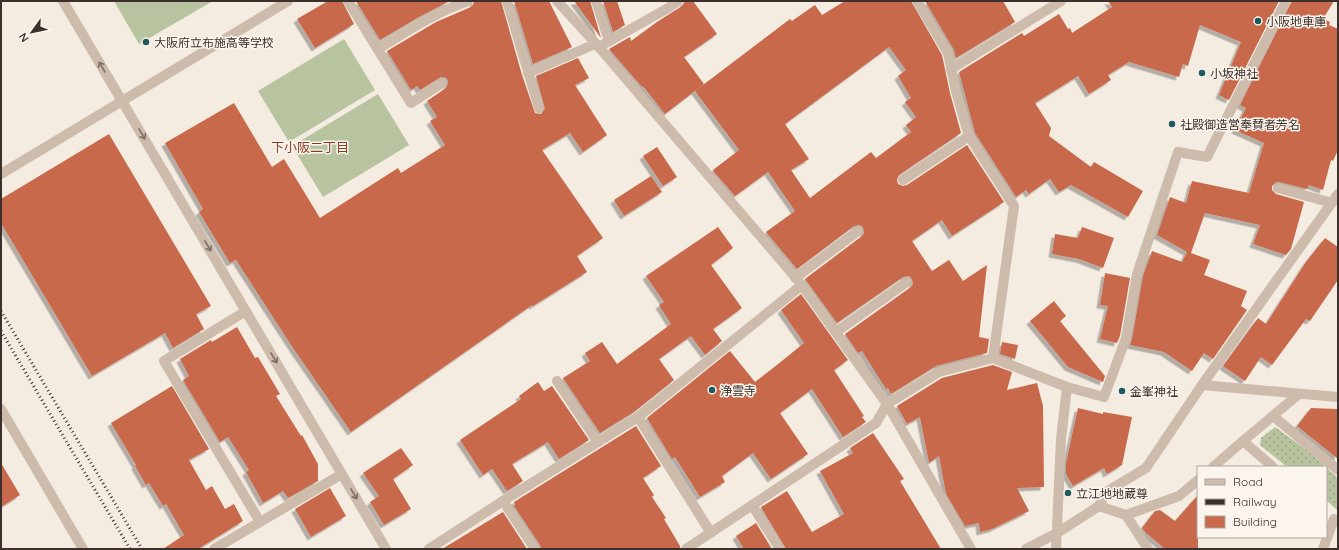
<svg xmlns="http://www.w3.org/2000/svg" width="1339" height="550" viewBox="0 0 1339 550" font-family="Quicksand,'Noto Sans JP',sans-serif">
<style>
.park{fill:url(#park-dots)}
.pitch{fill:#b8c4a0}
.building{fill:#c8694b;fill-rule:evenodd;filter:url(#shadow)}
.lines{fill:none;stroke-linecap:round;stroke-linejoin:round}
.minor{stroke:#cdbbac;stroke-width:10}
.rail{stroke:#3b302b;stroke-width:3;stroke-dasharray:1 3;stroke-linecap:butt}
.oneway{stroke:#7d6f65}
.poi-dot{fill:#1f5a5e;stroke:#fbf5ee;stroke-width:1.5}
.labels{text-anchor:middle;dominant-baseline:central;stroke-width:3;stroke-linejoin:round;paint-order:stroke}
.poi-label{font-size:12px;fill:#3b302b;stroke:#fbf5ee;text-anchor:start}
.neighbourhood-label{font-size:13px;fill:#8c3b22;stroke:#fbf5ee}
</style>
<defs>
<pattern id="park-dots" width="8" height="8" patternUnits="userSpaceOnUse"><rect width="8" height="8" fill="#b8c4a0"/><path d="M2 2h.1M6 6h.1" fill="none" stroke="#97a083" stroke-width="1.8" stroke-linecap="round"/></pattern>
<filter id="shadow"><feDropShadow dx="-3.5" dy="3.5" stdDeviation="0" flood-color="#0004"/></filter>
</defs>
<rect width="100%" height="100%" fill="#f4ebe1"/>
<g class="park">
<polygon points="1275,427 1308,451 1326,467 1287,467 1260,445 1261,438"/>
<polygon points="1326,467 1338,478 1338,509 1337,510 1326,500"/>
</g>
<g class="pitch">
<polygon points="114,1 213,1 139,44"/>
<polygon points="344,39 375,90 289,142 258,91"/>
<polygon points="378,94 409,145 323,197 292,146"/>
</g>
<g class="building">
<polygon points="328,1 342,1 354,24 315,48 297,19"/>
<polygon points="356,1 450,1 419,17 380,40"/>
<polygon points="474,1 501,1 522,75 535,113 541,114 545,109 536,76 578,58 589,78 575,85 607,135 583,152 570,133 542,150 603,238 577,256 587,272 533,306 532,305 351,432 293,348 236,260 230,263 199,212 203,209 165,143 234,103 272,167 284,159 320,218 398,168 401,173 445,145 430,121 437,117 427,101 446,88 448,83 448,80 445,77 441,77 420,90 417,86 411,90 387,51 436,22 471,7 473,5"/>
<polygon points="514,1 549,1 572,47 533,64"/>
<polygon points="574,1 590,1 601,38"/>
<polygon points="603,1 617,1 625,25 613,32"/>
<polygon points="685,1 693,1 717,34 684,57 704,84 665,114 643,86 642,87 609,49 630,37 631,41 657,22 682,6"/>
<path d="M845 1H911L942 55 950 93 961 133 899 175 897 180 898 184 903 186 907 185 967 145 1004 202 952 236 942 220 912 241 932 271 949 260 963 281 987 265 979 337 989 339 987 353 936 366 891 394 888 388 886 389 862 351 858 353 845 334 911 287 913 284 912 279 909 276 903 277 837 323 805 279 862 236 864 233 863 227 860 225 854 226 797 269 766 232 795 211 768 172 735 196 714 172 713 170 739 150 695 91 790 19 792 21 815 5 822 15ZM889 47 906 70 898 76 911 98 905 102 916 117 906 125 911 132 876 158 871 152 810 198 791 170 809 159 785 124Z"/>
<polygon points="925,1 1003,1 1015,22 956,58 954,50"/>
<polygon points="1108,1 1279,1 1229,100 1219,95 1241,42 1200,25 1188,66 1183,64 1179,77 1129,62 1108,75 1111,80 1089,94 1078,76 1035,103 1051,128 1049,136 1091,167 1094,162 1143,191 1128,217 1071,185 1059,192 1050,179 1029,194 1026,190 1016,197 975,133 959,72 1022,33 1024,36 1059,14 1068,29 1070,28 1072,33 1112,7"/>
<polygon points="1292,1 1334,1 1323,19 1330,22 1329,25 1338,29 1338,150 1333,161 1331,160 1323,190 1309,185 1307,189 1279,182 1276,182 1272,186 1272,190 1276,194 1304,202 1291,249 1286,255 1253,244 1260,225 1205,213 1191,253 1210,260 1204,275 1247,291 1241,306 1247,310 1213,359 1204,353 1192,371 1164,352 1130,345 1132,339 1143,276 1152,251 1182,262 1187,252 1157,235 1170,197 1186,203 1192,181 1249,193 1264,143 1235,130 1246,108 1240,105"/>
<polygon points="109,134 211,306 196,314 204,329 173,348 165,333 92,376 1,223 1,199"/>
<polygon points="657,147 677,177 663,186 643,156"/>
<polygon points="651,176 662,192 624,216 614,200"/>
<polygon points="718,227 733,248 711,265 742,308 713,329 722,341 705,355 691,336 659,359 674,380 634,412 600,433 563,378 590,361 585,353 602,342 617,364 671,324 659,305 664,302 646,276"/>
<polygon points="1082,227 1114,238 1103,268 1079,259 1052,254 1055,234 1078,238"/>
<polygon points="1325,238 1338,247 1338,280 1310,321 1306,319 1272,365 1261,357 1245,381 1223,366 1258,318 1266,324 1306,262"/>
<polygon points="1105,273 1130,278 1120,336 1117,343 1100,339 1108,306 1100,305"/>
<polygon points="801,294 848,360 834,370 864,416 862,417 866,422 843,437 812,389 780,413 808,454 771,479 753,453 722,476 725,482 700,497 675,457 672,459 647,418 730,351 755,382 777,365 804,343 781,310"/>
<polygon points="1054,301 1066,316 1060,321 1105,376 1103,382 1068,367 1030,321"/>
<polygon points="237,327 255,358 258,357 280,394 276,396 301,436 302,435 318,464 318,481 288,498 283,491 263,503 246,472 249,470 228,437 220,442 183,380 189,376 180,359 211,340 212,342"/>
<polygon points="1002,342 1018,345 1015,359 1000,354"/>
<polygon points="993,365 1012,372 1007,390 1037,383 1043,406 1044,487 1017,488 1029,511 992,529 980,532 979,523 965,526 946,494 939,456 929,463 920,417 907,424 897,406 942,378"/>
<polygon points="538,382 544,391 552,386 589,440 559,459 548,442 512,464 523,481 507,491 492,469 483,475 460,440 521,399 519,396"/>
<polygon points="172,386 209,449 189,460 206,490 212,486 225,509 234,504 243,521 198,549 163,549 184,535 166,504 163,506 149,483 146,485 135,466 136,465 111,423"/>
<polygon points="1078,408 1103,414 1103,412 1132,417 1122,465 1107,474 1104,468 1073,486 1066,474 1066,463"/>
<polygon points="1311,408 1338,409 1338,459 1297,426"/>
<polygon points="636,426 661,466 643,478 654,495 652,497 666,518 664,519 680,546 680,549 541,549 540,545 514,506 515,505 514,502"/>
<polygon points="873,433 904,479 900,481 941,549 786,549 761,507 787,491 812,532 844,514 820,471 853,453 850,448"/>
<polygon points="401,448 413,465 393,479 411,509 384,525 370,502 379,496 363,473"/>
<polygon points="1,463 20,495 1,507"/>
<polygon points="330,488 346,516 311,537 295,509"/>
<polygon points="1198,495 1198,549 1165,549 1146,533 1142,528 1155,511 1160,510 1175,521"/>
<polygon points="503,512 527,549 442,549"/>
<polygon points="756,523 772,549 744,549 736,536"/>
</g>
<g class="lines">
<g class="minor">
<polyline points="63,1 386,549"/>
<polyline points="348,1 411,103 442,83"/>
<polyline points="507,1 539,108"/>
<polyline points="557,1 599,47 802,285 887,404 971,549"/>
<polyline points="596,1 609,41"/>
<polyline points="917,1 948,53 956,91 969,136 1014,206 993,358"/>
<polyline points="599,47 668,8 678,1"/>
<path d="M378 49C407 31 436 12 468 1"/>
<polyline points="951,69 1061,1"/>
<polyline points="528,73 595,44"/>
<polyline points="1,174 288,1"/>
<polyline points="903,180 969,136"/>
<polyline points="1278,188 1332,203"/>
<polyline points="795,278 858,231"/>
<polyline points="246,311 164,361 260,522"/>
<polyline points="836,332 907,282"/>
<polyline points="557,381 598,442"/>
<polyline points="1202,385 1338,397"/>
<polyline points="1,409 83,549"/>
<polyline points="1273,416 1338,470"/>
<polyline points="638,417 711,533"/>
<polyline points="1243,441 1299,394"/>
<polyline points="1213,467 1243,441 1273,467"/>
<polyline points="503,501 535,549"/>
<polyline points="752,505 780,549"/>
<polyline points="1099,506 1126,515 1148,549"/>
<polyline points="1126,515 1179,496 1198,480"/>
<polyline points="214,549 342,474"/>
<polyline points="429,549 503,501 638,417 802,285"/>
<polyline points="686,549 876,423 887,404 939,372 993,358 1067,387 1104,397 1126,338 1137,274 1178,152 1207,157 1286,1"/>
<polyline points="1026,549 1057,533 1099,506 1106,492 1146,468 1202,385 1338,194"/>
<polyline points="1056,549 1061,439 1067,387"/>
<polyline points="1323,549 1334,519"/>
</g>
<g class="rail">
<polyline points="1,311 142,549"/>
<polyline points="1,331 130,549"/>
</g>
</g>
<defs><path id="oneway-shaft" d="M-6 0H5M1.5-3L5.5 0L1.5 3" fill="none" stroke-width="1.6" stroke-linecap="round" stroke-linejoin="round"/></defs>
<g class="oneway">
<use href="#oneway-shaft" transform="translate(102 67) rotate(-121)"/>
<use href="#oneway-shaft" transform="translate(142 134) rotate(59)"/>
<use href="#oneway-shaft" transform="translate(208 246) rotate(59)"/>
<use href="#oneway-shaft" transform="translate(274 358) rotate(59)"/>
<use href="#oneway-shaft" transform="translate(354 494) rotate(59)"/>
</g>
<g class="poi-dot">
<circle cx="1258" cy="21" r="4"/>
<circle cx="146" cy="42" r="4"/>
<circle cx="1202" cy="73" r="4"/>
<circle cx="1172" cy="124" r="4"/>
<circle cx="712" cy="390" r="4"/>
<circle cx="1122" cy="391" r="4"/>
<circle cx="1068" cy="493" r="4"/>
</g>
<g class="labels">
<g class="poi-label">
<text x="1266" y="21">小阪地車庫</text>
<text x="154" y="42">大阪府立布施高等学校</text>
<text x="1210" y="73">小坂神社</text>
<text x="1180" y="124">社殿御造営奉賛者芳名</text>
<text x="720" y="390">浄雲寺</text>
<text x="1130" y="391">金峯神社</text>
<text x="1076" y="493">立江地地蔵尊</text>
</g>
<g class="neighbourhood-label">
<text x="310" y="147">下小阪二丁目</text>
</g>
</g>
<rect width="1339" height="550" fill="none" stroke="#3b302b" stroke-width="4"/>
<rect x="1197" y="466" width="130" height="72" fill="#fbf5ee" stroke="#aea6a0"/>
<rect x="1205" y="479" width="20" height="6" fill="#cdbbac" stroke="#aea6a0"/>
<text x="1233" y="486" font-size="12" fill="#3b302b">Road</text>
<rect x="1205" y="499" width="20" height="6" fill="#3b302b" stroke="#aea6a0"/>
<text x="1233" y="506" font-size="12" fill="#3b302b">Railway</text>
<rect x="1205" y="516" width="20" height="12" fill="#c8694b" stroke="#aea6a0"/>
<text x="1233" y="526" font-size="12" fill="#3b302b">Building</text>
<g transform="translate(32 32) rotate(237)" stroke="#fbf5ee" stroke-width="3" paint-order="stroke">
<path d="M0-3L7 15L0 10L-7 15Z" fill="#3b302b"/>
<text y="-6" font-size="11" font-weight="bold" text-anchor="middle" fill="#3b302b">N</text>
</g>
</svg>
